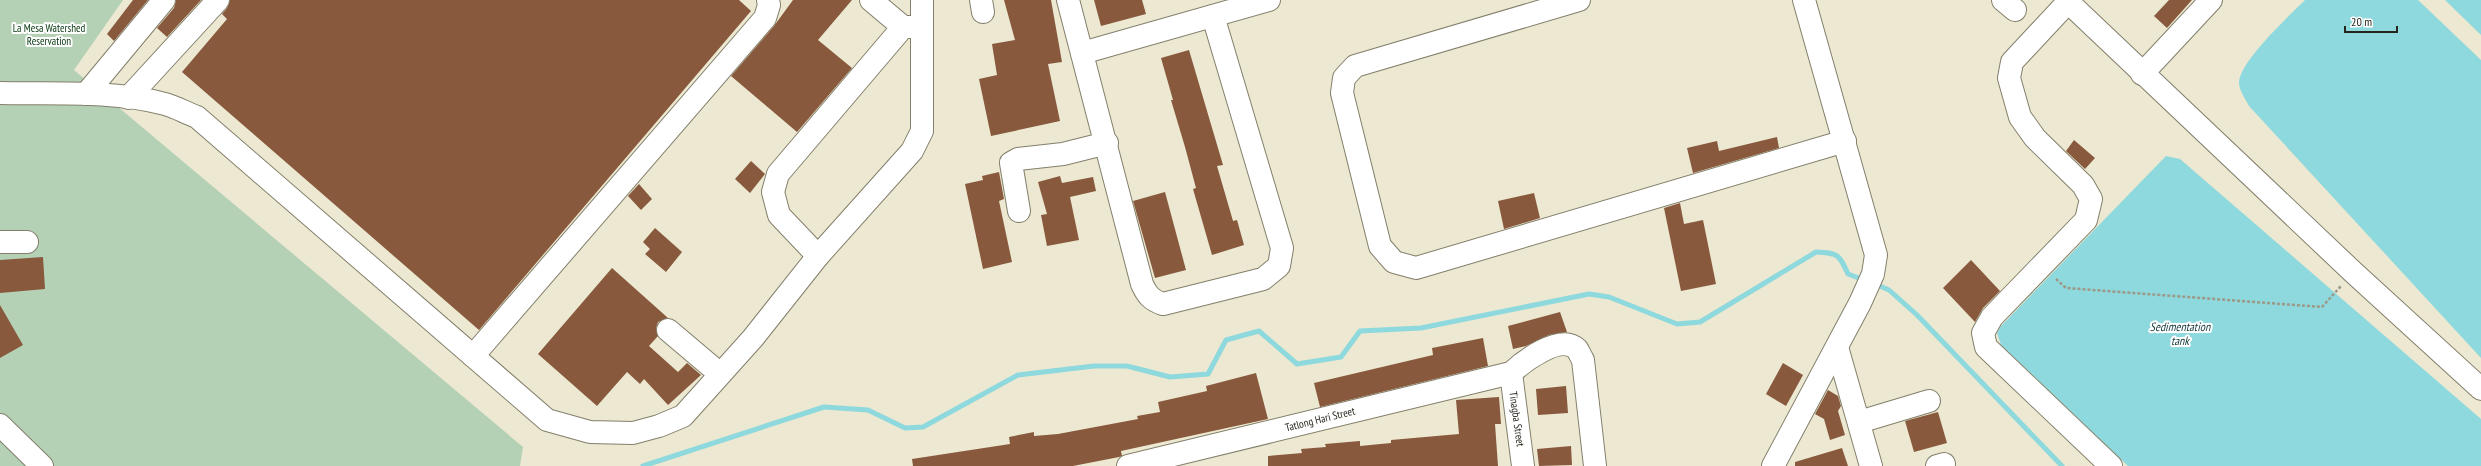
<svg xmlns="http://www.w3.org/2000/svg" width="2481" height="466" viewBox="0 0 2481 466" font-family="'PT Sans Narrow',sans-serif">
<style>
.green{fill:#b5d1b5}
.water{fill:#8ed9dd}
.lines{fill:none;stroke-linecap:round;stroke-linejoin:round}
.stream{stroke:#8ed9dd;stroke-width:5}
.building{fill:#88593d}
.minor-casing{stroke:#837f6b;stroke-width:24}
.path{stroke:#9c9988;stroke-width:2.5;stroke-dasharray:3 2;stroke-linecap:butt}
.minor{stroke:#fff;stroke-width:22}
.labels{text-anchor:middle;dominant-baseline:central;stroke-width:4;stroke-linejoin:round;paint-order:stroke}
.park-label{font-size:11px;fill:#04350d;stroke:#fff}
.street-label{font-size:11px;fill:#26251c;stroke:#fff}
.water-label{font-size:12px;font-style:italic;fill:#163b3d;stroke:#fff}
</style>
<rect width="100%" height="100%" fill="#ece8d1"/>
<polygon class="green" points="0,0 123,0 74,70 523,447 520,466 0,466"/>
<g class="water">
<path d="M2305 0H2418L2481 60V358L2249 106C2246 100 2239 90 2239 83 2239 62 2289 16 2305 0Z"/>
<polygon points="2445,0 2481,0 2481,35"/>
<polygon points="2166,156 2180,159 2481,419 2481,466 2128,466 2001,345 1997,333 2001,326"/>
</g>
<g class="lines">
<g class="stream">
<polyline points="1875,284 1889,290 1917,315 2062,466"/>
<path d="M643 466 824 407 868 410 905 428 923 427 1018 375 1094 366H1127L1170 377 1208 374 1226 340 1259 331 1297 364 1341 357 1360 331 1421 328 1589 294 1609 297 1677 324 1700 322 1816 252C1838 253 1839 254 1848 274L1864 280"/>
</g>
</g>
<g class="building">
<polygon points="133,0 148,0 114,41 107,34"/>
<polygon points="176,0 201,0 167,37 157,28 174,8"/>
<polygon points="230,0 739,0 751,11 479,330 182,72 227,19 222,14 227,8"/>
<polygon points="793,0 852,0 818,40 852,68 797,132 731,76 774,26"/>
<polygon points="1004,0 1051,0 1062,62 1048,64 1060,121 991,136 979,79 997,75 992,44 1015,40"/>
<polygon points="1094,0 1142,0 1146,14 1101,26"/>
<polygon points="2169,0 2192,0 2167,28 2154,16"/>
<polygon points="1189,50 1223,165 1217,166 1233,221 1237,220 1244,245 1212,255 1193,189 1196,188 1185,147 1171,100 1173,100 1161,58"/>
<polygon points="1777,137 1779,148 1693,173 1687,148 1717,141 1719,151"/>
<polygon points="2074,140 2095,158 2085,169 2066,151"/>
<polygon points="751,161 765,174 750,193 735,179"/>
<polygon points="999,172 1004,199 999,201 1012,262 983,269 965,184 983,180 982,176"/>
<polygon points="1060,176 1062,183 1093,177 1096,191 1070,197 1079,240 1047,246 1041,215 1047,214 1038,182"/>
<polygon points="639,184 652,199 641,210 628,196"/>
<polygon points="1165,192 1186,270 1155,278 1133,201"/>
<polygon points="1534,193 1540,218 1504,229 1498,201"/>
<polygon points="1680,203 1684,224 1703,220 1716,284 1681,291 1664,208"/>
<polygon points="655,228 682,252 666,272 645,254 650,249 643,242"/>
<polygon points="43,257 45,289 0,293 0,260"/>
<polygon points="1971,260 2000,291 1983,308 1975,322 1943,288"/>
<polygon points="612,268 668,318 658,322 656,328 658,336 649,346 678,372 687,363 701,375 668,405 644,379 640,384 627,372 597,406 538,354"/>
<polygon points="0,305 23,345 0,358"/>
<polygon points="1560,312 1567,332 1549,335 1526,346 1513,349 1508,326"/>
<polygon points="1483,338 1488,366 1320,407 1314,383 1433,355 1432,348"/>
<polygon points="1783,363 1803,375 1786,406 1766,394"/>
<polygon points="1256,373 1268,419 1121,451 1122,456 1119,457 1073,466 913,466 912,459 1010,444 1009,437 1034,432 1034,436 1058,434 1138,419 1137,416 1160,412 1158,402 1207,391 1206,386"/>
<polygon points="1566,386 1568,413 1538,415 1536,389"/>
<polygon points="1828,390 1838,396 1841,406 1838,411 1845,435 1830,440 1824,419 1815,414"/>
<polygon points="1499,397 1501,424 1495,424 1498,466 1268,466 1268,456 1302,453 1301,449 1326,447 1325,444 1360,441 1360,446 1391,443 1391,440 1459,434 1456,400"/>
<polygon points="1938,412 1947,443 1914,452 1905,421"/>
<polygon points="1571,446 1572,465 1539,466 1537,449"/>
<polygon points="1842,448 1848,466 1795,466 1795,462"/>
</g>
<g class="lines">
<g class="minor-casing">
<g id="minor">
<polyline points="871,0 903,27 917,27"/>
<polyline points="981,0 983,12"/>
<path d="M1068 0 1142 284C1147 295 1151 300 1163 304L1263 279 1279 266 1282 248 1213 16"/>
<polyline points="1579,0 1355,66 1344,78 1342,93 1380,246 1394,262 1416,268 1845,141"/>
<polyline points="2003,0 2015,10"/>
<polyline points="2066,0 2353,272 2481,389"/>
<polyline points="2068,2 2012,62 2009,78 2020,117 2035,138 2083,185 2091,199 2086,220 1992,317 1983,333 1986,347 2111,466"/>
<polyline points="1082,53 1269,0"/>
<polyline points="2142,74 2211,0"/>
<path d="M0 93C52 94 115 90 165 104 176 107 186 113 197 117L547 420 590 432 633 433 659 426 683 416 753 338 818 256 912 151 922 131V0"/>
<polyline points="86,94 164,0"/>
<polyline points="128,98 218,0"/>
<polyline points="1019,211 1011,163 1018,159 1063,154 1107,143"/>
<polyline points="0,242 27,242"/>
<polyline points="818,256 779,215 773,192 778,174 903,27"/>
<polyline points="668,330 720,374"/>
<polyline points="1837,347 1871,466"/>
<polyline points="473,356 765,18 769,5 768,0"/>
<polyline points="1511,373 1523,466"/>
<polyline points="1859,422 1929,401"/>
<polyline points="0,425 42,466"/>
<path d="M1128 466 1511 373C1523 362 1560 333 1577 349 1579 352 1581 357 1583 360L1595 466"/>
<polyline points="1773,466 1860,303 1873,274 1876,255 1804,0"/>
<polyline points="1937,466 1944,464"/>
</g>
</g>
<polyline class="path" points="2056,279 2066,288 2322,307 2341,286"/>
<use href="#minor" class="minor"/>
</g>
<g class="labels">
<g class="park-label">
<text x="49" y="28">La Mesa Watershed<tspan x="49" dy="13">Reservation</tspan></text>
</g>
<g class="street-label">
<text transform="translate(1320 419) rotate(-14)">Tatlong Hari Street</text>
<text transform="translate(1517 419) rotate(82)">Tinagba Street</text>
</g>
<g class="water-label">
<text x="2180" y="326">Sedimentation<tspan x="2180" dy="14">tank</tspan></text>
</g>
</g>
<path d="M2345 26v6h52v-6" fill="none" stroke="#26251c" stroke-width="2"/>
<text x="2351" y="26" font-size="12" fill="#26251c" stroke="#ffffff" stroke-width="3" paint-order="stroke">20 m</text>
</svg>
